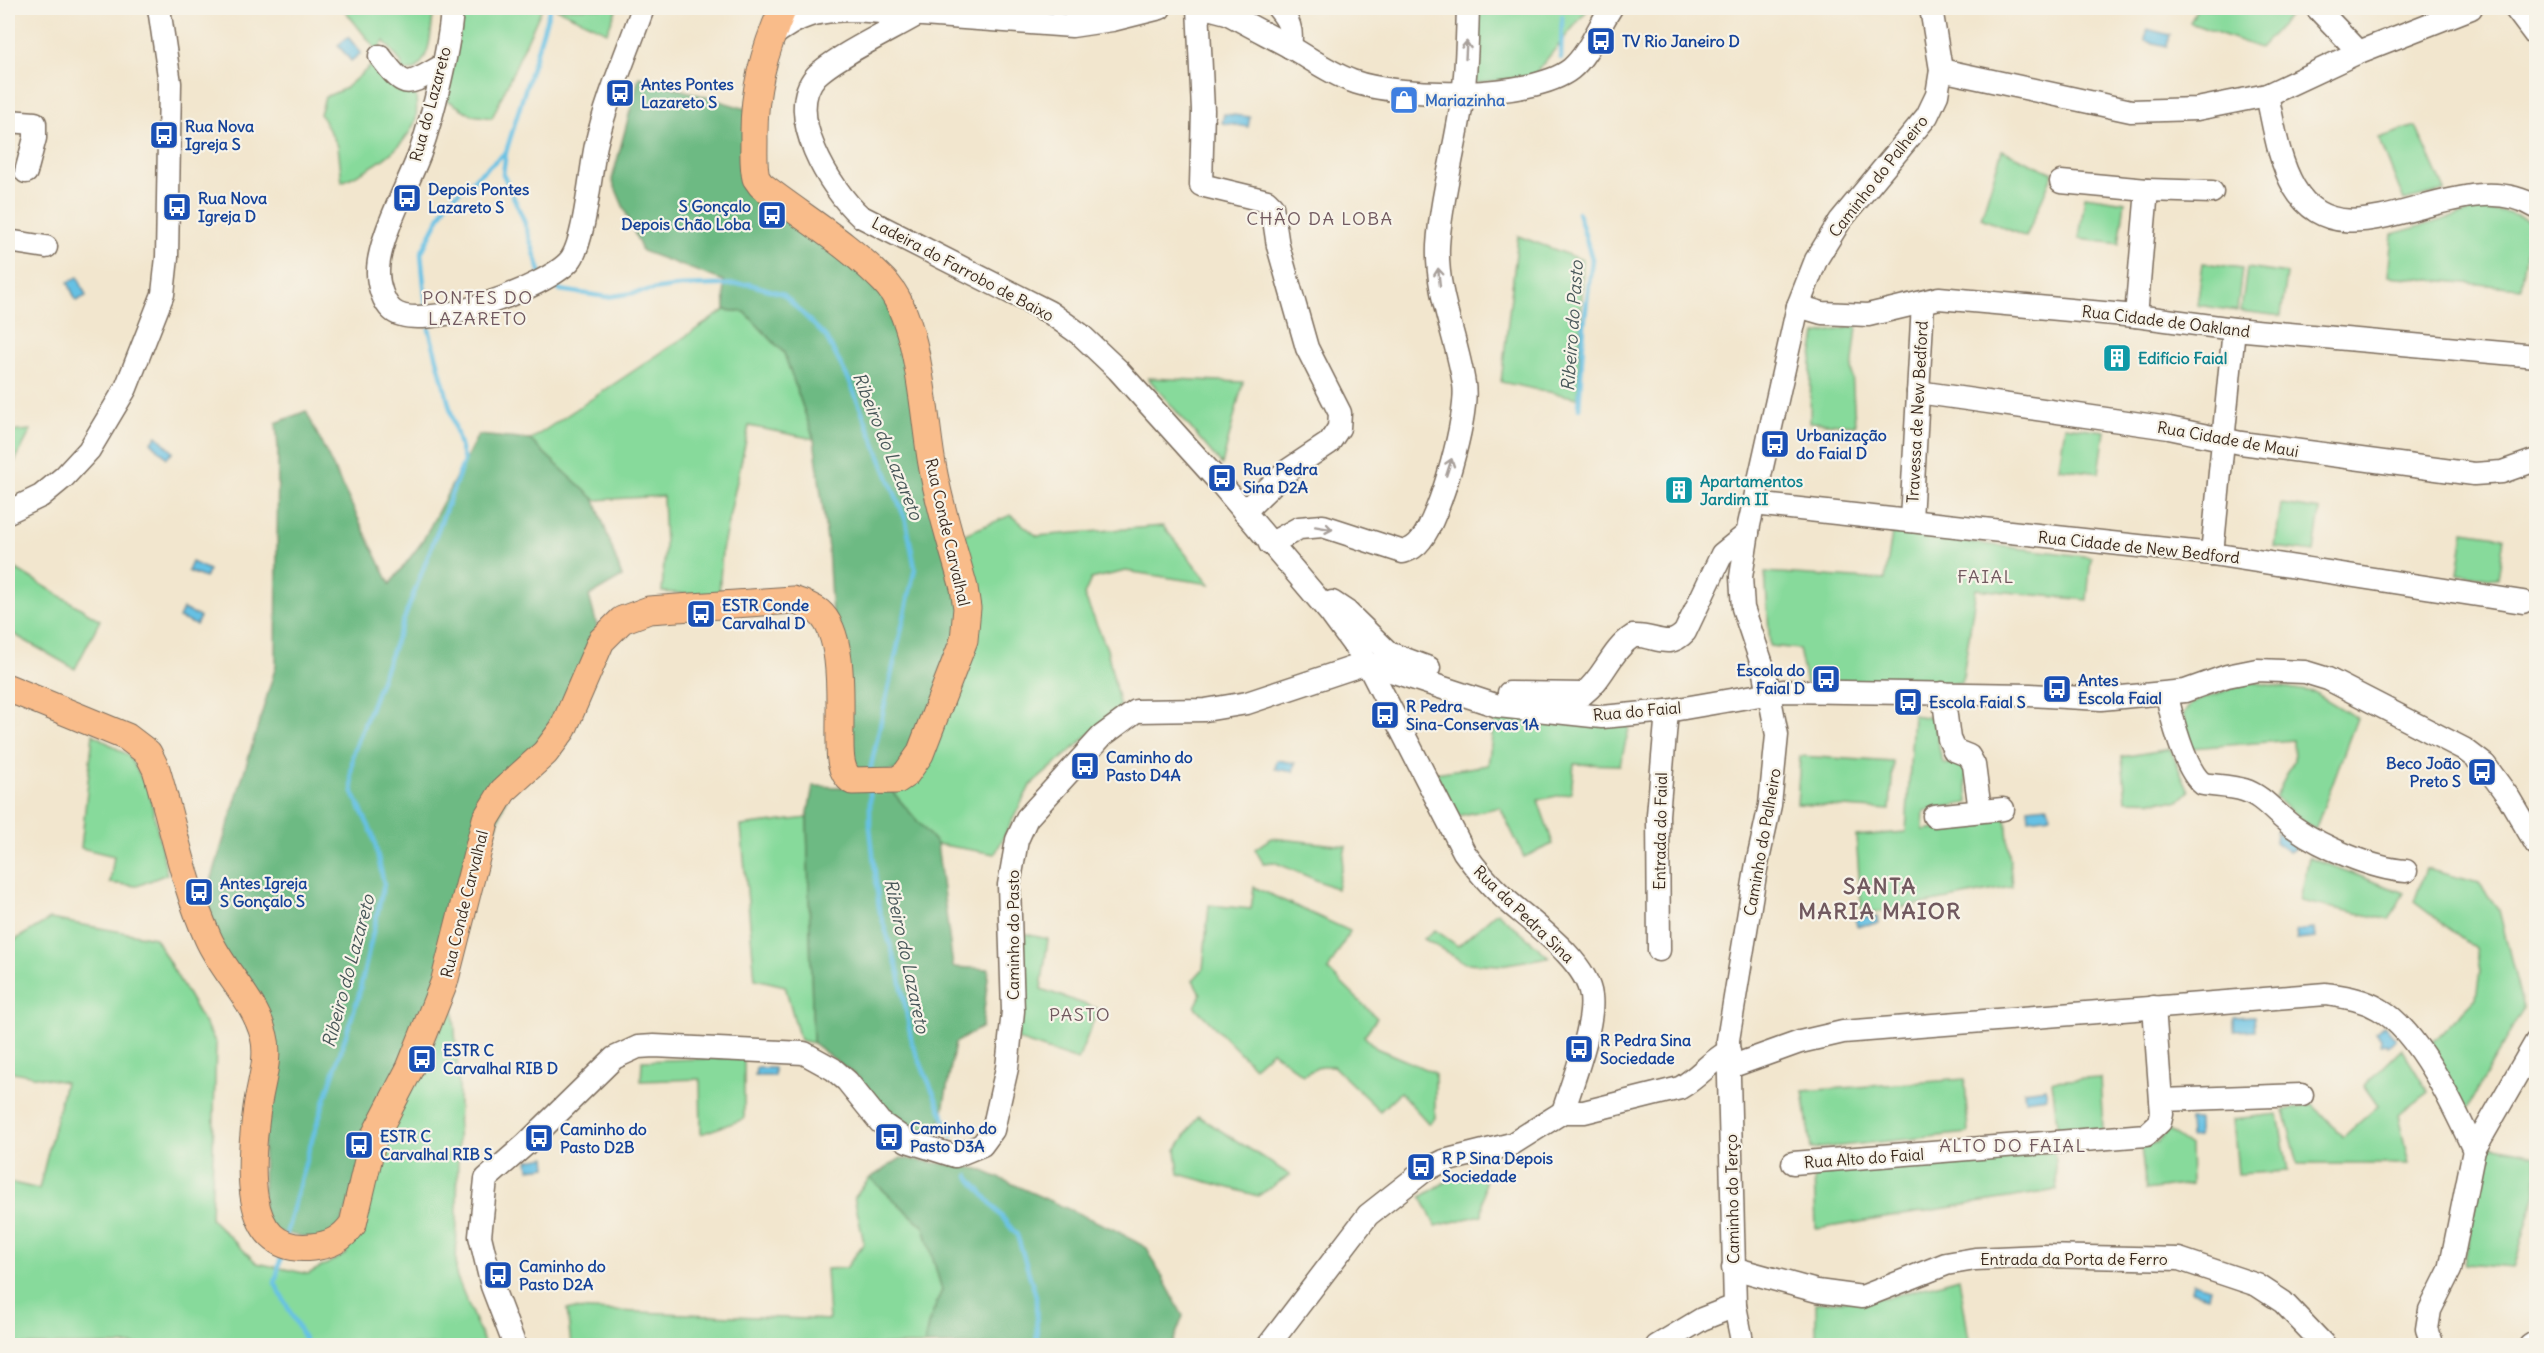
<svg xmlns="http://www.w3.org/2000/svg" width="2544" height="1353" viewBox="0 0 2544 1353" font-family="Delius,sans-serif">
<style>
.green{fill:#87da9b;stroke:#61825c;stroke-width:1.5}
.forest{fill:#6dba83;stroke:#547250;stroke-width:1.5}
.water{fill:#66c1e4;stroke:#507681;stroke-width:1.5}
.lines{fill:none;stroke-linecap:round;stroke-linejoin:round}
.stream{stroke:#66c1e4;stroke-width:4.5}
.minor-casing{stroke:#7b6c5c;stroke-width:25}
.major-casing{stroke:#7b6c5c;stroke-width:29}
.minor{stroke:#fff;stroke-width:22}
.major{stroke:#f9bc8a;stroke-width:27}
.oneway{stroke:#a79f9a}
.labels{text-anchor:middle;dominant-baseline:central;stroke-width:4.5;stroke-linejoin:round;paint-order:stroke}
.transit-label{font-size:16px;font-weight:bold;fill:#164399;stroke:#f7f3e8;text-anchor:start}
.shop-label{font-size:16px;font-weight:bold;fill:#366cbe;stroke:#f7f3e8;text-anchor:start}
.street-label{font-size:16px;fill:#3b2a1e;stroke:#f7f3e8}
.culture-label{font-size:16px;font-weight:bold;fill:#0d838f;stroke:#f7f3e8;text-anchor:start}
.neighbourhood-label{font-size:18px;letter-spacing:1.5px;fill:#71595f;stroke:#f7f3e8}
.water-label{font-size:18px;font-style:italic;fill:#485759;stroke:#f7f3e8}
.district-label{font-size:22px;font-weight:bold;letter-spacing:1.5px;fill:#71595f;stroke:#f7f3e8}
</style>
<rect width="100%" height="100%" fill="#f7f3e8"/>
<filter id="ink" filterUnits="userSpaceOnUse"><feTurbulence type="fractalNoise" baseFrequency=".0167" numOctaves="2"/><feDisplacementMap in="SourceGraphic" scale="12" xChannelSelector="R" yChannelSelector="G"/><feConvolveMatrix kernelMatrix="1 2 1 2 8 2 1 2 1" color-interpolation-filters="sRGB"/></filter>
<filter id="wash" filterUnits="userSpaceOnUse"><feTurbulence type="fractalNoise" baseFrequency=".008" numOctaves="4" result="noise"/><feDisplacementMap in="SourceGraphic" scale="24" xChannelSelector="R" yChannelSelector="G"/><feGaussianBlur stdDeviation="1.35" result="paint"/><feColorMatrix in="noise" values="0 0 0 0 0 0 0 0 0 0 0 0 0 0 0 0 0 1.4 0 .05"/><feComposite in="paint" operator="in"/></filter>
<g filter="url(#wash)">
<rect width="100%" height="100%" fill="#f2e6ce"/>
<g class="green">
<path d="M343 8H434C430 30 433 54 415 70L403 71 401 62 384 41 377 51Z"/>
<polygon points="451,8 542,8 492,118 472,115 444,98"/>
<polygon points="555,8 617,8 607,32"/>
<polygon points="1473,8 1589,8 1533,76 1468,84"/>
<polygon points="2197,8 2297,8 2260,48 2190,23"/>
<path d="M372 65 384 80 416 93C416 102 418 114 415 122 402 152 370 169 342 182L338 146 320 114 325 97 344 89Z"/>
<polygon points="2416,126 2445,191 2404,201 2379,138"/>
<polygon points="2002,150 2053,173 2026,237 1981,218"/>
<polygon points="2085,196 2125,202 2119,244 2079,239"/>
<polygon points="2481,209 2509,213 2531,222 2521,288 2388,276 2392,234"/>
<polygon points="1518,236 1583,260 1578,398 1501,382"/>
<polygon points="2203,263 2242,268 2237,311 2197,305"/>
<polygon points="2247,268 2287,274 2281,316 2241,311"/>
<polygon points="725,310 745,312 784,353 814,439 749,426 722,550 719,596 662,592 665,546 663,496 595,500 530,440"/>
<polygon points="1857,326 1852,371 1855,425 1810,422 1811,363 1816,334"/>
<polygon points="1148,378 1243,382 1222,465"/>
<polygon points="2065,426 2105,431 2099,473 2059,468"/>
<polygon points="31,430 12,467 8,467 8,432"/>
<polygon points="2281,504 2320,510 2314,552 2275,547"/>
<polygon points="1011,515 1037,536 1163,526 1210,584 1126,571 1091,579 1084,595 1107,649 1120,708 1030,786 995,854 937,844 890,789 955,538"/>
<polygon points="2464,531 2504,537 2498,579 2458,574"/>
<polygon points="1892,533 2091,557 2087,600 1976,589 1962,683 1806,683 1799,649 1770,646 1765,572 1885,580"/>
<polygon points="8,564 100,620 75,669 8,631"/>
<polygon points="2250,682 2314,692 2357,718 2315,830 2275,798 2294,760 2293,740 2191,748 2183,715 2191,703"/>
<path d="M1913 715 1932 718C1941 732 1936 749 1944 764L1960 763 1965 766 1968 803 1924 811 1923 830 2006 817 2012 887 1862 915 1856 836 1906 832Z"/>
<polygon points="1495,716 1631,721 1620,765 1574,764 1571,793 1538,800 1553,844 1524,857 1500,807 1458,816 1435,773 1488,765"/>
<polygon points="93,734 129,756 149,791 167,874 137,886 110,883 114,856 81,848"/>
<polygon points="2170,749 2189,791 2179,801 2126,800 2122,757"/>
<polygon points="1800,756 1893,762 1890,810 1797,804"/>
<polygon points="807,818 813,1043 800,1040 785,986 755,979 741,826"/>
<polygon points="1271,838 1346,846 1337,889 1274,862 1263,863 1255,849"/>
<polygon points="2309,857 2404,893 2389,920 2300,901"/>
<polygon points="2426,869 2479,883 2499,910 2523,1008 2464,1114 2427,1048 2476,998 2480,971 2476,949 2414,902"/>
<polygon points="1254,887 1350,931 1328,970 1377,1018 1364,1036 1376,1048 1435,1073 1435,1118 1429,1124 1400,1092 1380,1111 1333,1066 1321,1066 1303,1075 1272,1051 1254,1067 1195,1007 1201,995 1193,980 1203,969 1209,905 1251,909"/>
<polygon points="1497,912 1549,957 1500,965 1465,963 1424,939 1435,930 1458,946"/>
<polygon points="50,919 155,938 216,1043 211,1219 257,1263 308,1274 346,1254 372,1167 453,1003 459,1087 456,1275 485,1345 8,1345 8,1182 39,1189 65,1082 8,1071 8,944"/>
<polygon points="1017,932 1048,939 1041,989 1098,1009 1078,1060 1018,1040"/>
<polygon points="2402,1049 2428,1092 2398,1115 2409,1164 2298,1164 2284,1110 2313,1105 2343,1137 2378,1106 2364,1086"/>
<polygon points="744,1057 744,1119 701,1134 700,1079 641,1081 642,1061"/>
<polygon points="2100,1078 2103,1131 2058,1132 2052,1081"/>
<polygon points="1965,1079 1968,1133 1811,1149 1803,1091"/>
<polygon points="2278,1114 2288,1171 2238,1174 2233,1119"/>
<polygon points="1198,1116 1290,1175 1258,1196 1179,1174 1176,1150"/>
<polygon points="2167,1130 2190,1146 2191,1184 2146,1190 2141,1147 2158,1142"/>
<polygon points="2486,1145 2536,1155 2536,1193 2514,1268 2464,1264"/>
<polygon points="2054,1151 2057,1190 1816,1229 1814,1174"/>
<polygon points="1486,1168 1482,1215 1436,1226 1421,1197 1447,1181"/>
<polygon points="870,1178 924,1227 942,1290 928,1325 924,1345 571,1345 567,1309 829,1320 826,1269 846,1268 864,1243 854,1197"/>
<polygon points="1959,1278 1970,1345 1816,1346 1816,1303 1890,1297"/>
</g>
<g class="forest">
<polygon points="639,77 753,111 754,171 884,281 967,608 914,765 852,781 833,632 828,549 814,439 784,353 745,312 725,310 724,281 642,251 612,180"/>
<polygon points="306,411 390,584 422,542 478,435 530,440 595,500 622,577 589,596 601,641 563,729 512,782 452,955 333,1243 263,1229 264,1062 200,918 276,666 278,448 276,423"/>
<polygon points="813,786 890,789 937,844 953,967 989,969 982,1027 955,1043 940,1127 907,1132 859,1078 813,1043 807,818"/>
<polygon points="901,1158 979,1169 1115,1230 1147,1248 1183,1316 1172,1345 924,1345 928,1325 942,1290 924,1227 870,1178"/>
</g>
<g class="water">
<polygon points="2147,29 2170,35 2167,46 2145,41"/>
<polygon points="348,37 361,53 351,61 338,45"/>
<polygon points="1224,114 1250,117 1248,127 1222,123"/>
<polygon points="78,277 86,296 76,301 68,282"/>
<polygon points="157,436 173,452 167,458 151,442"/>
<polygon points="192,562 209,570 205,578 188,571"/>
<polygon points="183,609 200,617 196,625 179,618"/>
<polygon points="1277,760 1295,763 1293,772 1275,769"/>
<polygon points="2048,806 2050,816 2029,819 2028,808"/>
<polygon points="2276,831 2294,845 2294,849 2289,852 2275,842"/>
<polygon points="1855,917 1877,917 1878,923 1857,926"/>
<polygon points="2314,929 2315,938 2297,940 2296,931"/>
<polygon points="2254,1016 2255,1030 2234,1031 2234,1017"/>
<polygon points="2384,1025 2396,1039 2388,1046 2386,1043 2380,1044 2381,1038 2376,1032"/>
<polygon points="756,1068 774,1068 774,1076 755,1076"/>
<polygon points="2045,1088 2047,1097 2025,1100 2024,1091"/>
<polygon points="2189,1120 2198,1120 2198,1137 2190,1138"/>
<polygon points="546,1157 547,1167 529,1169 528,1160"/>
<polygon points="2193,1283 2210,1288 2208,1296 2191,1291"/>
</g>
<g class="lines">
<g class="stream">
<polyline points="1561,58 1562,16"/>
<polyline points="506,152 503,174 523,218 541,274"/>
<polyline points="1578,212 1592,259 1584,325 1579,408"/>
<polyline points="552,283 560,290 607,297 679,286 749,284 783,294 826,337 850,382 906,521 915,568 870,771"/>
<polyline points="426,306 421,253 448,201 506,152 550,8"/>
<polyline points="870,789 870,827 879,909 899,973 912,1043 952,1136"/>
<polyline points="968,1176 1017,1235 1036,1296 1037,1346"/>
<polyline points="286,1235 309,1149 358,998 384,884 373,835 353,793 351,775 353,754 464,461 429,329"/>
<polyline points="282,1252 275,1283 308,1346"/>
</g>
</g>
</g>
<g filter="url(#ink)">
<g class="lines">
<g class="minor-casing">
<g id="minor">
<path d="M452 8C450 47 433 115 420 153 408 185 377 241 378 273 378 284 383 302 392 310 419 335 550 287 571 259 585 239 590 173 596 145 607 98 627 53 643 8"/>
<path d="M925 8 915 16C891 30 833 58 816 76 783 113 831 190 860 216L1049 312 1081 335 1118 370 1221 484 1331 614 1367 663 1464 852C1476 869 1488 883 1503 897 1529 921 1587 960 1591 996 1595 1025 1572 1083 1563 1112"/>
<polyline points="1198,8 1203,110 1201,185 1267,201 1272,206 1278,246 1307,348 1340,413 1339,428 1329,443 1284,473 1244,512"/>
<path d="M1208 8 1227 13C1248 25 1270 36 1292 48 1311 59 1330 73 1352 81 1397 98 1532 100 1571 69 1588 55 1599 26 1611 8"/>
<path d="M1278 8C1289 21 1293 30 1290 47"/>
<polyline points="2317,8 2359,52"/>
<polyline points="2515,8 2536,36"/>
<path d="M771 37C801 14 816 11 854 10L1072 26 1112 20 1160 8"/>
<path d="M380 56C406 91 406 86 442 66"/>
<polyline points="1941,70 2131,111 2197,109 2267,95 2359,52 2471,8"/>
<path d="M2267 95C2274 126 2278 159 2294 187 2345 274 2458 159 2536 207"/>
<polyline points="8,121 35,123 35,138 26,172"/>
<polyline points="2061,182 2147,190 2136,316"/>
<polyline points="2147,190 2212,192"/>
<polyline points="8,241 46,247"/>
<polyline points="1798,306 1822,313 1868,315 1939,298 2136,316 2234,329 2536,356"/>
<polyline points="1918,392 2169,428 2241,443 2474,474 2502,472 2536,460"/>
<polyline points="1754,504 2212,554 2523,602"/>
<polyline points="8,512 41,496 64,477 89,450 126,388 163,294 167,257 170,83 159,8"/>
<polyline points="1911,520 1923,303"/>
<path d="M1270 544 1299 528 1323 526 1403 552C1411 549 1416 547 1421 540 1440 517 1469 414 1464 384 1457 337 1436 295 1438 246 1441 195 1457 144 1463 94 1467 65 1467 36 1468 8"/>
<polyline points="2212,554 2234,329"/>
<polyline points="1332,602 1347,612 1389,653 1429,668"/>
<polyline points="1367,663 1498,706 1602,717 1667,711 1783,691 2030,695 2101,699 2185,691 2227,676 2257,670 2305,672 2328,679 2464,749 2485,765 2509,798 2536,844"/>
<path d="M1509 693 1583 694C1604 678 1611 650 1633 636 1654 634 1668 651 1685 632L1722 554 1748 533"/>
<polyline points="1943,693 1949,739 1954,750 1969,756 1974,765 1980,811"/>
<path d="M2167 694C2171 716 2185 771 2203 784 2216 786 2231 786 2244 790 2264 796 2278 817 2295 828 2322 847 2373 869 2406 871"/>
<polyline points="1934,816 2003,809"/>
<polyline points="1659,950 1658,815 1667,711"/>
<path d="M1730 1067 1800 1042 1843 1032 2326 994C2345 997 2362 999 2379 1009 2419 1031 2455 1109 2474 1150"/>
<polyline points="2162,1100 2302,1095"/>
<polyline points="1793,1163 2146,1135 2160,1122 2162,1114 2154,1007"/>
<polyline points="1733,1268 1817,1291 1862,1297 1946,1264 1975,1259 2041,1256 2179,1259 2257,1285 2283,1302 2325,1346"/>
<polyline points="515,1346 492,1286 480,1236 486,1179 525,1145 614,1058 638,1047 654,1046 804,1053 833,1069 847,1081 880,1122 907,1141 955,1156 982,1145 993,1130 1007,1068 1013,1011 1009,885 1017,840 1027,818 1102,736 1136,711 1205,710 1247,703 1367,663"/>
<path d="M1268 1346 1368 1215 1424 1171 1444 1161 1512 1144 1563 1112H1584L1680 1088C1699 1077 1710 1061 1729 1051"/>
<polyline points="1657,1346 1702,1319 1735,1306"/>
<polyline points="1743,1346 1735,1306 1728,1040 1756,869 1770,805 1777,735 1765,673 1743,608 1741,577 1749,525 1798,306 1816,260 1840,221 1927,116 1937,95 1941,70 1931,8"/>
<polyline points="2433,1346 2427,1329 2430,1310 2450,1270 2474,1150 2536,1042"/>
<polyline points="2530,1346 2536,1342"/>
</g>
</g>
<g class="major-casing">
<path id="major" d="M8 688 127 737 148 753 156 769C173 825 184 885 208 938 223 972 255 1000 264 1036 270 1058 260 1086 257 1108 251 1155 238 1256 312 1247 331 1245 342 1239 353 1224L373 1139 410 1068 444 983 486 819 503 791 545 753 563 729 601 641 622 620 649 610 793 600C802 603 811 606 819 612 846 635 839 708 840 742 840 756 840 772 852 781L897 780 906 774 920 754 964 640 967 608 964 588C953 547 939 506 932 464 923 414 920 317 884 281 847 243 802 217 761 185L756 178C753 166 754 153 754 140 753 92 764 51 783 8"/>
</g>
<use href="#minor" class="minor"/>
<use href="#major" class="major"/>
</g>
<defs><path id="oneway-shaft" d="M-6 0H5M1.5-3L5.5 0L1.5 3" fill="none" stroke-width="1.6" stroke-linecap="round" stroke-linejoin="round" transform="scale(1.5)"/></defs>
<g class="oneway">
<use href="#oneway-shaft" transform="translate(1466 50) rotate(-87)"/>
<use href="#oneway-shaft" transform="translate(1439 277) rotate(-96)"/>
<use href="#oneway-shaft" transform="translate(1449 467) rotate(-72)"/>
<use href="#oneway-shaft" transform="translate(1324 528) rotate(10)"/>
</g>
</g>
<defs>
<g id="bus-square" transform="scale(1.5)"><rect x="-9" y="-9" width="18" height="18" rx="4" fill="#1a4fb4" stroke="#f7f3e8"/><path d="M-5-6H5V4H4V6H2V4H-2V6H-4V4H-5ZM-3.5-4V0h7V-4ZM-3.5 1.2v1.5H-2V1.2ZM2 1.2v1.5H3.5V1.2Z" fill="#fff"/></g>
<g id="shop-square" transform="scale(1.5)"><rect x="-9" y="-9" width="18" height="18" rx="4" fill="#3f7fe0" stroke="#f7f3e8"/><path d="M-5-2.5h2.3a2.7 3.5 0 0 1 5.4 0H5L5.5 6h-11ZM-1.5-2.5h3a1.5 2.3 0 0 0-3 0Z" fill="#fff"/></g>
<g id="building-square" transform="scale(1.5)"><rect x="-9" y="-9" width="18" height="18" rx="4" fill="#0f9aa8" stroke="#f7f3e8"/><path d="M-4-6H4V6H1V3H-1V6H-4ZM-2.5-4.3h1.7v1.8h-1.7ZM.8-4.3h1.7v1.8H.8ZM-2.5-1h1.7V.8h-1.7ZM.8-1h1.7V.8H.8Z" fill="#fff"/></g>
</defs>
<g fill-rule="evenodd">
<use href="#bus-square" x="1601" y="41"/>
<use href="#bus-square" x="620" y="93"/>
<use href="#shop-square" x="1404" y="100"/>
<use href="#bus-square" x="164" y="135"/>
<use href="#bus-square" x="407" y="198"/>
<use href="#bus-square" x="177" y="207"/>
<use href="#bus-square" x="772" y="215"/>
<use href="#building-square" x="2117" y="358"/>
<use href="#bus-square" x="1775" y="444"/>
<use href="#bus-square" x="1222" y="478"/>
<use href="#building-square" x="1679" y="490"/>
<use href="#bus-square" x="701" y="614"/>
<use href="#bus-square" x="1826" y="679"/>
<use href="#bus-square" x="2057" y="689"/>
<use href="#bus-square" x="1908" y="702"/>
<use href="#bus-square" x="1385" y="715"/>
<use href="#bus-square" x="1085" y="766"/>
<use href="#bus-square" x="2482" y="772"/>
<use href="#bus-square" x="199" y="892"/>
<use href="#bus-square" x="1579" y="1049"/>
<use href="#bus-square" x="422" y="1059"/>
<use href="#bus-square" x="889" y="1137"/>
<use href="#bus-square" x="539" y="1138"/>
<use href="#bus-square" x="359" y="1145"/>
<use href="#bus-square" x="1421" y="1167"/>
<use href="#bus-square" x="498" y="1275"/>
</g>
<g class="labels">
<g class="transit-label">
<text x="1622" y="41">TV Rio Janeiro D</text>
<text x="641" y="84">Antes Pontes<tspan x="641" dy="18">Lazareto S</tspan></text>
<text x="185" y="126">Rua Nova<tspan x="185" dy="18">Igreja S</tspan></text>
<text x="428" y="189">Depois Pontes<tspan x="428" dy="18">Lazareto S</tspan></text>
<text x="198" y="198">Rua Nova<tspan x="198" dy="18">Igreja D</tspan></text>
<text x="751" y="206" text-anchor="end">S Gonçalo<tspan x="751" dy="18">Depois Chão Loba</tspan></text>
<text x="1796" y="435">Urbanização<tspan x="1796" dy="18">do Faial D</tspan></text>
<text x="1243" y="469">Rua Pedra<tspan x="1243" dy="18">Sina D2A</tspan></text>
<text x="722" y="605">ESTR Conde<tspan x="722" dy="18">Carvalhal D</tspan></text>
<text x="1805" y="670" text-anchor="end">Escola do<tspan x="1805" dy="18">Faial D</tspan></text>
<text x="2078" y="680">Antes<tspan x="2078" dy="18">Escola Faial</tspan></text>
<text x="1929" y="702">Escola Faial S</text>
<text x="1406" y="706">R Pedra<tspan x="1406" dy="18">Sina-Conservas 1A</tspan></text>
<text x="1106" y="757">Caminho do<tspan x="1106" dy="18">Pasto D4A</tspan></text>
<text x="2461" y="763" text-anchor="end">Beco João<tspan x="2461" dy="18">Preto S</tspan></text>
<text x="220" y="883">Antes Igreja<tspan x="220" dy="18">S Gonçalo S</tspan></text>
<text x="1600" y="1040">R Pedra Sina<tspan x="1600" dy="18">Sociedade</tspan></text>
<text x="443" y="1050">ESTR C<tspan x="443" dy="18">Carvalhal RIB D</tspan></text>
<text x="910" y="1128">Caminho do<tspan x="910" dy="18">Pasto D3A</tspan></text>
<text x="560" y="1129">Caminho do<tspan x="560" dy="18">Pasto D2B</tspan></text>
<text x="380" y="1136">ESTR C<tspan x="380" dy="18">Carvalhal RIB S</tspan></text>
<text x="1442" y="1158">R P Sina Depois<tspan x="1442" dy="18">Sociedade</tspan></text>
<text x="519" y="1266">Caminho do<tspan x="519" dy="18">Pasto D2A</tspan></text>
</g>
<g class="shop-label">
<text x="1425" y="100">Mariazinha</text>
</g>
<g class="street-label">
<text transform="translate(430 104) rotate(-75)">Rua do Lazareto</text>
<text transform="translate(1878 176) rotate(-52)">Caminho do Palheiro</text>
<text transform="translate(963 269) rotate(28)">Ladeira do Farrobo de Baixo</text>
<text transform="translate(2166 321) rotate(7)">Rua Cidade de Oakland</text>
<text transform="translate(1917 412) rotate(-87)">Travessa de New Bedford</text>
<text transform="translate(2228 439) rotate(10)">Rua Cidade de Maui</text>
<text transform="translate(948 532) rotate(77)">Rua Conde Carvalhal</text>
<text transform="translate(2139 547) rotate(6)">Rua Cidade de New Bedford</text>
<text transform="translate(1637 711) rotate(-5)">Rua do Faial</text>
<text transform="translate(1660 831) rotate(-89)">Entrada do Faial</text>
<text transform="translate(1762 842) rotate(-80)">Caminho do Palheiro</text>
<text transform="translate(464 904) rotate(-76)">Rua Conde Carvalhal</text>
<text transform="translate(1524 914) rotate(44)">Rua da Pedra Sina</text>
<text transform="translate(1013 935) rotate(-90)">Caminho do Pasto</text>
<text transform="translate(1864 1158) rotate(-4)">Rua Alto do Faial</text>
<text transform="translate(1732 1199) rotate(-91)">Caminho do Terço</text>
<text x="2074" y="1259">Entrada da Porta de Ferro</text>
</g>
<g class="culture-label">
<text x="2138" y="358">Edifício Faial</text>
<text x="1700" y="481">Apartamentos<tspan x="1700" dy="18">Jardim II</tspan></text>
</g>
<g class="neighbourhood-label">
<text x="1320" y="218">CHÃO DA LOBA</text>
<text x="478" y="297">PONTES DO<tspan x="478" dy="21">LAZARETO</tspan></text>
<text x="1986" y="576">FAIAL</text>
<text x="1080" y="1014">PASTO</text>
<text x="2013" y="1145">ALTO DO FAIAL</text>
</g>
<g class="water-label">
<text transform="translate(1572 326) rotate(-86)">Ribeiro do Pasto</text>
<text transform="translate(888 446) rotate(68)">Ribeiro do Lazareto</text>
<text transform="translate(907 956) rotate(78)">Ribeiro do Lazareto</text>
<text transform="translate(348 971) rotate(-75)">Ribeiro do Lazareto</text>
</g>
<g class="district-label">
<text x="1880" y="886">SANTA<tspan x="1880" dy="25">MARIA MAIOR</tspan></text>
</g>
</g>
<rect width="2544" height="1353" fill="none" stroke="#f7f3e8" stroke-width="30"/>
</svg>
